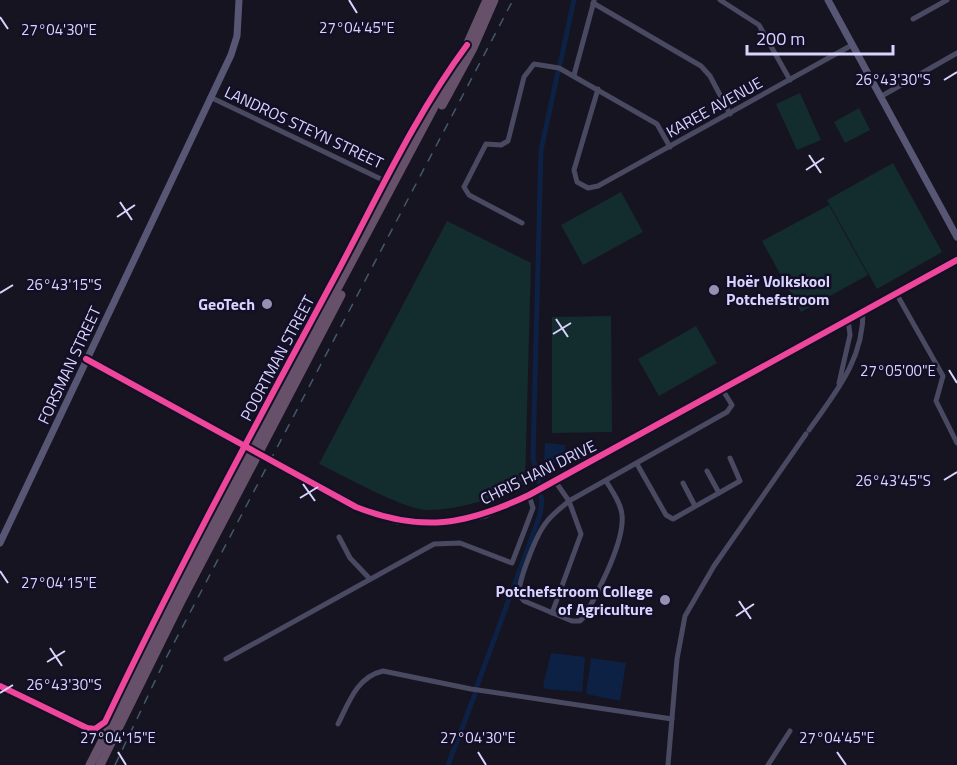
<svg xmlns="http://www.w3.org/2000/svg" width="957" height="765" viewBox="0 0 957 765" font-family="'Titillium Web',sans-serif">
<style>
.green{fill:#132c2d}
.water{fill:#0d2144}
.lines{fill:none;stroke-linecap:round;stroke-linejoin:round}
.canal{stroke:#0d2144;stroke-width:5}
.street{stroke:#4a4962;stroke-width:5}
.secondary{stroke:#575674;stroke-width:7}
.highway{stroke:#67516a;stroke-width:9}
.rail{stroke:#43596b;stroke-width:1.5;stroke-dasharray:9 8;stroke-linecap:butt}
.secondary-bridge{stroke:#575674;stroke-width:7}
.cycleway-casing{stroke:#130f26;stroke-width:10}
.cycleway{stroke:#ed469a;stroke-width:6}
.ticks{fill:none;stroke:#d9d4ff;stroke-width:2}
.poi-dot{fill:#9591b1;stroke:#130f26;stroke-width:2}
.labels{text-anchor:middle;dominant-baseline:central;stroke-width:5;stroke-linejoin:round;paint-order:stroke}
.street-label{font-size:16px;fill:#d9d4ff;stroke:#130f26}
.poi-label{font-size:16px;font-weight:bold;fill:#d9d4ff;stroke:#130f26;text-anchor:end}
.ticks-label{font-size:15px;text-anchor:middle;fill:#d9d4ff;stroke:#130f26;stroke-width:5;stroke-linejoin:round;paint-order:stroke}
</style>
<rect width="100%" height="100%" fill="#161421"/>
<g class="green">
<polygon points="800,93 821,140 797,150 776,104"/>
<polygon points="859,108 870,130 845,143 834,122"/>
<polygon points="893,163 942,252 877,289 827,200"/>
<polygon points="621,192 643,232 583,265 561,225"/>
<polygon points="829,205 868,275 801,312 762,241"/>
<path d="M447 221 531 263 525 484C494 498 461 510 427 510 402 509 343 475 319 464Z"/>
<polygon points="611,316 612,432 552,433 552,317"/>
<polygon points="696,326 717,363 659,396 638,359"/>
</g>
<g class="water">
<polygon points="545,443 565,445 564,463 544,462"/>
<polygon points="551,653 585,657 582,692 546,689 543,686"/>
<polygon points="591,658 626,663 620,701 586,694"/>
</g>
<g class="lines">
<g class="canal">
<polyline points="560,64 574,0"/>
<polyline points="539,483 533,457 541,150 558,72"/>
<polyline points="477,686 540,515 542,501 540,492"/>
<polyline points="448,765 475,694"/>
</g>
<g class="street">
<polyline points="720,0 759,25 790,80"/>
<polyline points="593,3 701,66 710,76 730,114"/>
<polyline points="913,19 947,0"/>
<polyline points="574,75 594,1"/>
<polyline points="598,89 574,170 577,182 588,188 598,186 852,45"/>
<polyline points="210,97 385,181"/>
<polyline points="880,97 957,53"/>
<polyline points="522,223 469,195 464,187 486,144 501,145 508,141 524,77 534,64 559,68 657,124 670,147"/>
<polyline points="896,293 943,376 936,401 957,443"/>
<polyline points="839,383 850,335 848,319"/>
<path d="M809 430C836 392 864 359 863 310"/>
<polyline points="637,464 666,515 673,519 740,481 730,458"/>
<polyline points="707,471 719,493"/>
<path d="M606 481C612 491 621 503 622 515 625 542 597 593 585 616L580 621H572L524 601 519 595C518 581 536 536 545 524 551 515 561 508 569 501L727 412 732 405 722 389"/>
<polyline points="683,483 695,506"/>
<polyline points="339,537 350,558 370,579"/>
<polyline points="552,613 581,534 569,501 555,481"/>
<polyline points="226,659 434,544 460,543 512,563 533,508 529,495"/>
<polyline points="0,686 87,728 95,729 105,722 177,577 296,349 385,181 453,64"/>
<path d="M338 724C349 702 357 677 383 671L471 689 672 719"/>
<polyline points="668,765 677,659 685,616 714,566 806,434"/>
<polyline points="768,765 790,731"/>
</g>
<g class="secondary">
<polyline points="828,0 957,237"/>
<polyline points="86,359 231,440"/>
<polyline points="281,466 356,507 397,521 450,522 485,515 529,495 602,456 957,260"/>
<polyline points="0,543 231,55 237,36 239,0"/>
</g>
<g class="highway">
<polyline points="442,105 473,48 494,0"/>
<polyline points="90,765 258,437 467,45 487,0"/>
<polyline points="100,765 180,603 341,295"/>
</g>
<polyline class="rail" points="115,765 165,660 513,0"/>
<polyline class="secondary-bridge" points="231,440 281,466"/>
<g class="cycleway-casing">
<g id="cycleway">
<path d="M86 359 356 507C422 533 466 525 529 495L957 260"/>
<path d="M0 686 87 728 95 729 105 722C175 574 253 430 330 286 374 205 412 119 467 45"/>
</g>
</g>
<use href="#cycleway" class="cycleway"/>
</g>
<path class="ticks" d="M349 0 357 13M0 17 8 29M944 80 957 72M809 155 821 173M806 170 824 158M120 202 132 220M117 217 135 205M0 293 13 285M556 319 568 337M553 334 571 323M949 370 957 383M944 480 957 472M303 484 315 501M300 498 318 487M0 571 8 583M739 601 751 619M736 616 754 604M50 648 62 666M47 662 65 651M0 693 13 685M118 752 126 765M478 752 486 765M837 752 846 765"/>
<g class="poi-dot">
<circle cx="714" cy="290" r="6"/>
<circle cx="267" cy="304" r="6"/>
<circle cx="665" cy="600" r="6"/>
</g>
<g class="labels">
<g class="street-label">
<text transform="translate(714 107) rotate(-29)">KAREE AVENUE</text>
<text transform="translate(304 127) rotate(25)">LANDROS STEYN STREET</text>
<text transform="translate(277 358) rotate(-62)">POORTMAN STREET</text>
<text transform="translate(69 365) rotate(-65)">FORSMAN STREET</text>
<text transform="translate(538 472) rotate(-26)">CHRIS HANI DRIVE</text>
</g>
<g class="poi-label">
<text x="726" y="281" text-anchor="start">Hoër Volkskool<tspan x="726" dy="18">Potchefstroom</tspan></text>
<text x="255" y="304">GeoTech</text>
<text x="653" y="591">Potchefstroom College<tspan x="653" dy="18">of Agriculture</tspan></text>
</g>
</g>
<g class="ticks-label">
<text x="357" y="33">27°04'45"E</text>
<text x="59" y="35">27°04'30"E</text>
<text x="893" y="85">26°43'30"S</text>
<text x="64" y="290">26°43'15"S</text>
<text x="898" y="376">27°05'00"E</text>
<text x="893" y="486">26°43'45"S</text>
<text x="59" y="588">27°04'15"E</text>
<text x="64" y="690">26°43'30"S</text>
<text x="118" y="743">27°04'15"E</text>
<text x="478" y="743">27°04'30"E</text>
<text x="837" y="743">27°04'45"E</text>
</g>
<path d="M747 45v9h146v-9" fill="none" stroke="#d9d4ff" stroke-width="3"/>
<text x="756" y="45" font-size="18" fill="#d9d4ff" stroke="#130f26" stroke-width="4.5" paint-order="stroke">200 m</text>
</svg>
